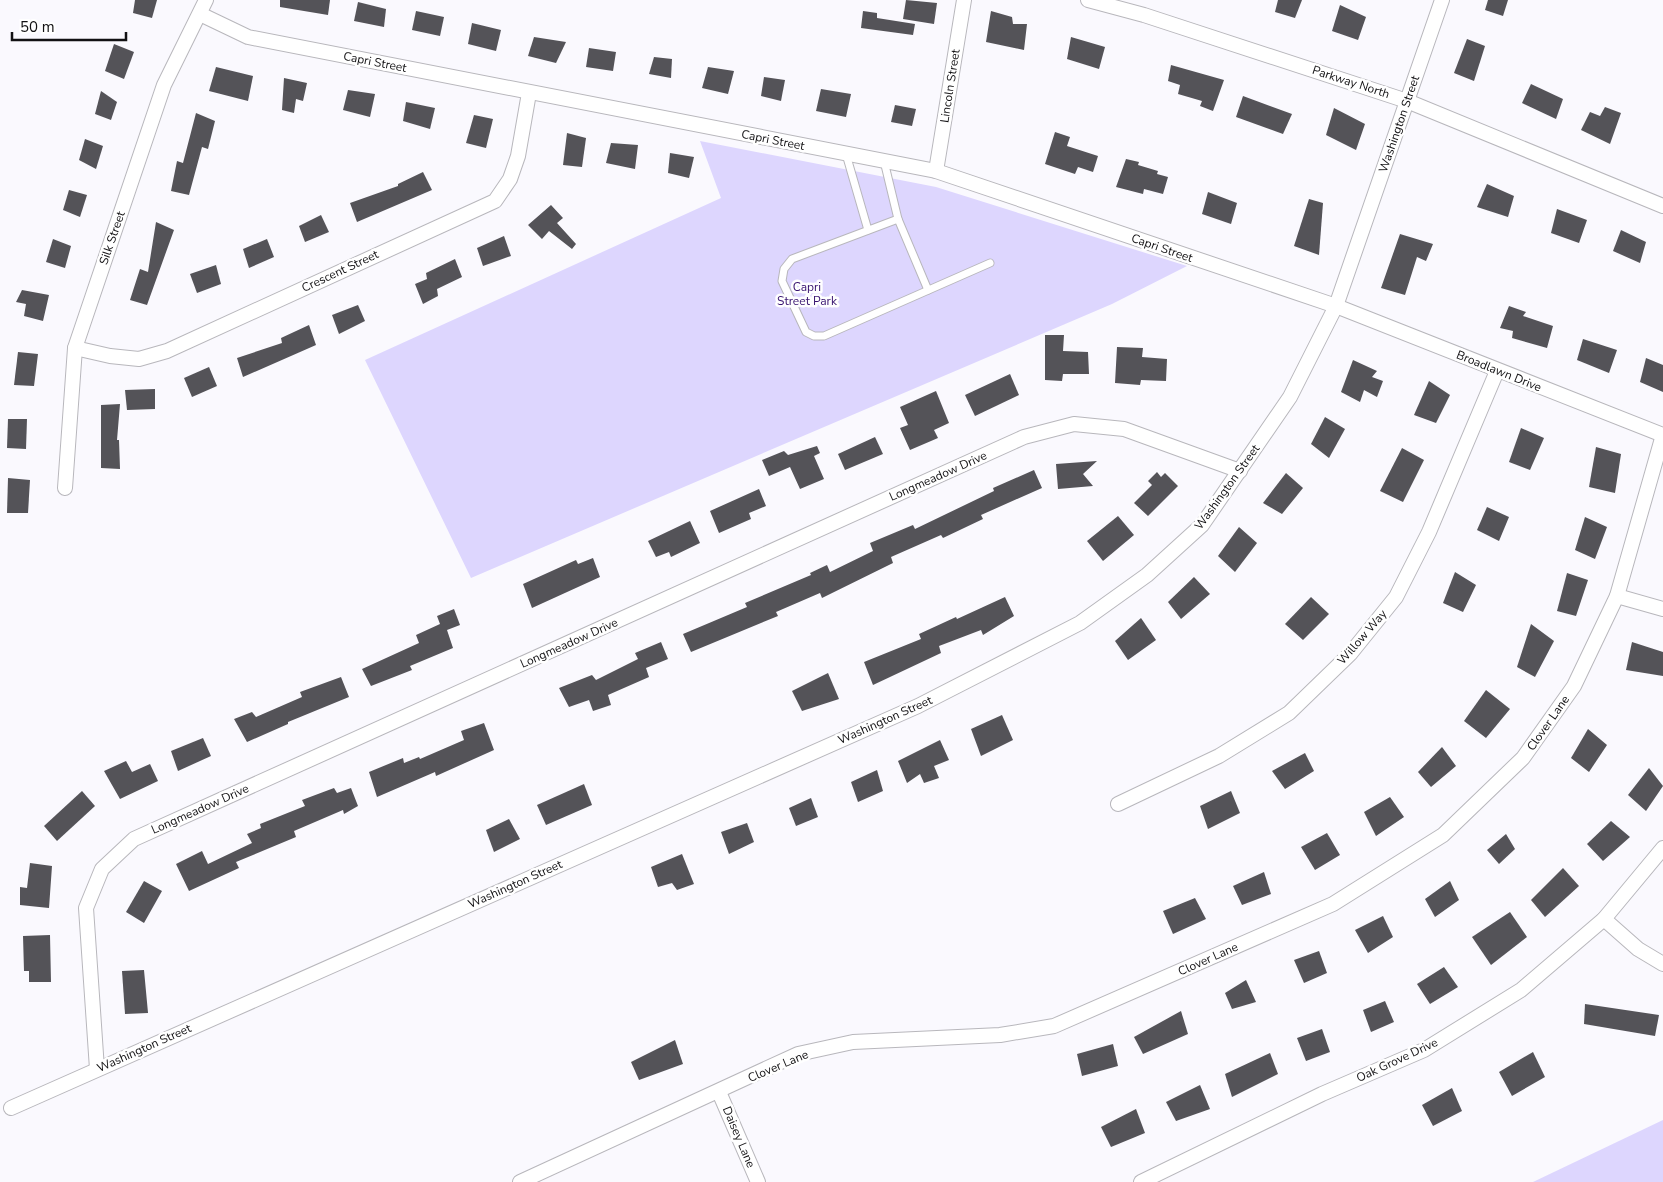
<svg xmlns="http://www.w3.org/2000/svg" width="1663" height="1182" viewBox="0 0 1663 1182" font-family="'Nunito Sans',sans-serif">
<style>
.green{fill:#ddd6fe}
.building{fill:#545358}
.lines{fill:none;stroke-linecap:round;stroke-linejoin:round}
.lane-casing{stroke:#b8b7bc;stroke-width:9}
.street-casing{stroke:#b8b7bc;stroke-width:16}
.lane{stroke:#fff;stroke-width:7}
.street{stroke:#fff;stroke-width:14}
.labels{text-anchor:middle;dominant-baseline:central;stroke-width:5;stroke-linejoin:round;paint-order:stroke}
.street-label{font-size:12px;fill:#121113;stroke:#fff}
.park-label{font-size:12px;fill:#36116e;stroke:#fff}
</style>
<rect width="100%" height="100%" fill="#faf9fe"/>
<g class="green">
<polygon points="700,141 936,187 1187,266 1112,304 471,578 365,360 721,198"/>
<polygon points="1663,1120 1663,1182 1533,1182"/>
</g>
<g class="building">
<polygon points="135,0 157,0 152,18 133,13"/>
<polygon points="280,0 330,0 328,15 280,7"/>
<polygon points="906,0 937,3 934,24 903,19"/>
<polygon points="1278,0 1302,0 1295,18 1275,12"/>
<polygon points="1488,0 1508,0 1503,16 1485,10"/>
<polygon points="358,2 386,9 384,27 354,21"/>
<polygon points="1340,5 1366,17 1358,40 1332,31"/>
<polygon points="416,11 444,17 440,36 412,30"/>
<polygon points="863,11 877,13 877,18 915,24 913,35 861,28"/>
<polygon points="991,11 1012,17 1013,24 1027,24 1024,50 986,42"/>
<polygon points="472,23 501,30 496,51 468,44"/>
<polygon points="534,37 566,42 556,63 528,56"/>
<polygon points="1071,37 1105,47 1099,69 1067,59"/>
<polygon points="1467,39 1485,46 1474,81 1454,73"/>
<polygon points="114,44 134,52 124,79 105,71"/>
<polygon points="589,48 616,52 613,71 586,67"/>
<polygon points="654,57 672,59 671,78 649,74"/>
<polygon points="1171,65 1224,80 1213,111 1200,106 1202,101 1178,94 1180,85 1168,81"/>
<polygon points="216,67 253,76 248,101 209,91"/>
<polygon points="708,67 734,71 728,94 702,88"/>
<polygon points="764,77 785,80 781,101 761,96"/>
<polygon points="284,78 307,83 303,101 296,99 294,113 282,110"/>
<polygon points="1531,84 1563,99 1556,119 1522,103"/>
<polygon points="821,89 851,94 846,117 816,111"/>
<polygon points="348,90 375,94 370,117 343,110"/>
<polygon points="101,91 117,102 111,120 95,114"/>
<polygon points="1243,96 1292,114 1283,134 1236,117"/>
<polygon points="406,102 435,108 430,129 403,121"/>
<polygon points="895,105 916,109 912,126 891,122"/>
<polygon points="1605,107 1621,113 1610,144 1581,130 1590,112 1600,116"/>
<polygon points="1334,108 1365,124 1356,150 1326,135"/>
<polygon points="196,113 215,121 208,149 202,147 189,195 171,191 177,161 183,163"/>
<polygon points="474,115 493,119 486,148 466,143"/>
<polygon points="1055,132 1070,137 1067,146 1098,156 1093,172 1078,167 1075,174 1045,164"/>
<polygon points="567,133 586,138 582,167 563,165"/>
<polygon points="85,139 103,146 96,169 79,160"/>
<polygon points="611,143 638,145 635,169 606,163"/>
<polygon points="670,153 694,157 689,178 668,173"/>
<polygon points="1126,159 1139,162 1138,165 1158,171 1157,174 1168,177 1163,194 1144,189 1143,194 1116,187"/>
<polygon points="423,172 432,190 357,222 350,203 398,186 398,184"/>
<polygon points="1487,184 1514,196 1508,217 1477,207"/>
<polygon points="69,190 87,195 80,217 63,210"/>
<polygon points="1208,192 1237,203 1231,224 1202,214"/>
<polygon points="1309,199 1323,203 1319,255 1294,246"/>
<polygon points="551,205 563,218 557,223 576,244 572,249 549,231 542,239 528,225"/>
<polygon points="1557,209 1587,220 1579,243 1551,233"/>
<polygon points="321,215 329,232 305,242 299,226"/>
<polygon points="156,222 174,230 147,305 130,300 140,269 148,272"/>
<polygon points="1621,230 1646,242 1640,263 1613,251"/>
<polygon points="1400,234 1433,244 1426,261 1417,257 1405,295 1381,288"/>
<polygon points="504,236 511,256 483,266 477,248"/>
<polygon points="53,239 71,246 65,268 46,262"/>
<polygon points="267,239 274,257 249,268 243,249"/>
<polygon points="455,259 462,277 437,289 438,296 423,304 415,284 427,279 426,273"/>
<polygon points="216,265 221,284 197,293 190,274"/>
<polygon points="22,290 49,295 43,321 24,316 26,304 16,302"/>
<polygon points="358,305 365,321 339,334 332,315"/>
<polygon points="1509,306 1526,312 1523,316 1553,326 1547,348 1512,338 1513,331 1500,328"/>
<polygon points="309,325 316,345 243,377 237,358 282,343 281,338"/>
<polygon points="1045,335 1064,335 1063,351 1088,352 1089,374 1063,374 1062,381 1045,380"/>
<polygon points="1583,339 1617,350 1609,373 1577,360"/>
<polygon points="1117,347 1143,348 1142,357 1167,359 1166,381 1141,380 1140,385 1115,383"/>
<polygon points="18,352 38,354 34,386 14,385"/>
<polygon points="1646,358 1663,365 1663,392 1640,382"/>
<polygon points="1353,360 1377,371 1372,377 1383,381 1377,397 1364,390 1360,402 1341,392"/>
<polygon points="209,367 217,386 192,397 184,378"/>
<polygon points="1010,374 1019,395 975,416 965,395"/>
<polygon points="1429,381 1450,395 1436,423 1414,415"/>
<polygon points="155,389 155,409 127,410 125,390"/>
<polygon points="936,391 949,423 934,430 938,438 910,450 900,428 908,425 900,407"/>
<polygon points="120,404 117,440 119,440 120,469 101,468 101,405"/>
<polygon points="1325,417 1345,429 1329,458 1311,444"/>
<polygon points="8,419 27,419 26,449 7,448"/>
<polygon points="1521,428 1544,438 1530,470 1509,462"/>
<polygon points="875,437 883,454 845,470 838,454"/>
<polygon points="817,446 820,453 814,456 824,479 800,489 790,467 769,476 762,460 784,451 788,455"/>
<polygon points="1596,447 1621,454 1615,493 1589,487"/>
<polygon points="1402,448 1424,460 1403,502 1380,491"/>
<polygon points="1097,461 1083,474 1093,486 1058,489 1056,464"/>
<polygon points="1034,470 1042,488 981,515 983,519 943,538 941,535 891,557 893,563 822,598 820,593 776,612 778,616 691,652 683,634 747,607 745,603 811,575 810,573 827,565 830,572 873,551 870,543 913,525 915,529 994,491 993,488"/>
<polygon points="1157,472 1161,477 1165,473 1178,486 1148,516 1134,503 1152,485 1148,481"/>
<polygon points="1286,473 1303,488 1282,514 1263,503"/>
<polygon points="8,478 30,480 28,513 7,513"/>
<polygon points="759,489 766,506 749,513 751,519 719,533 710,511"/>
<polygon points="1487,507 1509,517 1499,541 1477,530"/>
<polygon points="1118,516 1134,535 1103,561 1087,541"/>
<polygon points="1585,517 1607,527 1595,559 1575,550"/>
<polygon points="690,521 700,543 671,557 669,552 656,557 648,541"/>
<polygon points="1239,527 1257,543 1235,572 1218,556"/>
<polygon points="593,558 600,577 532,608 523,584 576,560 578,564"/>
<polygon points="1455,572 1476,585 1463,612 1443,603"/>
<polygon points="1567,573 1588,580 1576,616 1557,611"/>
<polygon points="1194,577 1210,594 1181,619 1168,602"/>
<polygon points="1005,597 1014,616 983,635 981,630 939,646 941,653 873,685 864,662 921,639 919,634 956,617 957,619"/>
<polygon points="1311,597 1329,614 1303,640 1285,624"/>
<polygon points="454,609 460,625 447,630 453,648 410,666 412,670 371,686 362,669 419,643 416,635 440,624 437,616"/>
<polygon points="1141,618 1156,640 1128,660 1115,641"/>
<polygon points="1531,624 1554,641 1535,677 1517,667"/>
<polygon points="661,642 668,659 646,668 649,677 608,695 611,705 593,711 589,700 569,707 559,688 592,675 596,680 638,659 635,653"/>
<polygon points="1632,642 1663,652 1663,676 1626,670"/>
<polygon points="828,673 839,699 802,711 792,691"/>
<polygon points="341,677 349,697 288,722 288,724 247,742 234,719 252,712 256,717 302,697 300,692"/>
<polygon points="1486,690 1510,709 1486,738 1464,721"/>
<polygon points="1002,715 1013,740 981,756 971,729"/>
<polygon points="484,723 494,750 436,776 435,772 377,797 369,772 403,758 404,763 419,757 420,759 464,740 461,731"/>
<polygon points="1588,729 1607,745 1589,772 1571,758"/>
<polygon points="203,738 211,756 178,771 171,751"/>
<polygon points="940,740 949,760 934,766 939,778 924,783 920,774 907,783 898,761"/>
<polygon points="1442,747 1456,766 1431,787 1418,772"/>
<polygon points="1305,753 1314,771 1285,789 1272,771"/>
<polygon points="126,761 132,772 150,764 158,781 120,799 104,771"/>
<polygon points="1649,768 1663,786 1646,811 1628,795"/>
<polygon points="877,770 883,791 858,802 851,782"/>
<polygon points="584,784 592,805 546,825 537,805"/>
<polygon points="334,788 337,793 351,788 358,806 344,814 343,810 294,831 296,837 236,862 239,868 189,891 176,864 202,851 208,864 252,843 247,834 261,828 260,824 305,806 302,800"/>
<polygon points="82,791 95,806 57,841 44,826"/>
<polygon points="1231,791 1240,813 1208,829 1200,806"/>
<polygon points="1390,797 1404,817 1376,836 1364,812"/>
<polygon points="811,798 818,817 796,826 789,808"/>
<polygon points="509,819 520,839 494,852 486,830"/>
<polygon points="1611,821 1630,837 1603,861 1587,844"/>
<polygon points="747,823 754,842 729,854 721,832"/>
<polygon points="1327,833 1340,855 1315,870 1301,847"/>
<polygon points="1506,834 1515,849 1499,864 1487,850"/>
<polygon points="682,854 694,884 677,890 672,883 658,887 651,867"/>
<polygon points="30,863 52,866 49,908 20,905 20,887 27,888"/>
<polygon points="1563,868 1579,886 1545,917 1531,900"/>
<polygon points="1264,872 1271,894 1242,905 1233,886"/>
<polygon points="144,881 162,891 144,923 126,912"/>
<polygon points="1450,881 1459,900 1435,917 1425,899"/>
<polygon points="1195,898 1206,919 1173,934 1163,911"/>
<polygon points="1510,912 1527,937 1491,965 1472,937"/>
<polygon points="1383,916 1393,937 1368,953 1355,930"/>
<polygon points="50,935 51,982 29,982 29,971 24,971 23,936"/>
<polygon points="1319,951 1327,973 1304,983 1294,960"/>
<polygon points="1444,967 1458,987 1430,1004 1417,984"/>
<polygon points="144,970 148,1013 125,1014 122,971"/>
<polygon points="1246,980 1256,1002 1232,1009 1225,993"/>
<polygon points="1385,1001 1394,1022 1371,1032 1363,1010"/>
<polygon points="1585,1004 1659,1015 1655,1036 1584,1024"/>
<polygon points="1181,1011 1188,1034 1143,1054 1134,1037"/>
<polygon points="1322,1029 1330,1052 1306,1061 1297,1038"/>
<polygon points="675,1040 683,1064 639,1080 631,1062"/>
<polygon points="1113,1044 1118,1066 1082,1076 1077,1054"/>
<polygon points="1533,1052 1545,1077 1512,1096 1499,1072"/>
<polygon points="1270,1053 1278,1074 1232,1097 1225,1074"/>
<polygon points="1200,1085 1210,1109 1176,1121 1166,1102"/>
<polygon points="1452,1088 1462,1111 1433,1126 1422,1105"/>
<polygon points="1136,1109 1145,1133 1111,1147 1101,1127"/>
</g>
<g class="lines">
<g class="lane-casing">
<g id="lane">
<polyline points="846,154 868,230"/>
<polyline points="884,161 898,219 928,290"/>
<polyline points="898,219 792,259 784,269 782,281 806,332 814,336 824,336 990,263"/>
</g>
</g>
<g class="street-casing">
<g id="street">
<polyline points="1088,0 1144,15 1407,101 1663,206"/>
<polyline points="200,14 248,37 936,171 1336,306 1663,435"/>
<polyline points="936,171 964,0"/>
<polyline points="75,348 110,356 139,359 167,351 495,201 510,179 518,156 529,93"/>
<polyline points="65,488 75,348 164,85 206,0"/>
<polyline points="1617,596 1663,609"/>
<polyline points="1118,804 1219,756 1289,713 1350,654 1396,597 1429,532 1497,371"/>
<polyline points="1604,919 1638,949 1663,964"/>
<polyline points="97,1069 86,908 102,869 134,839 1024,437 1074,424 1124,429 1240,471"/>
<polyline points="719,1092 758,1182"/>
<polyline points="11,1108 918,706 1080,623 1147,575 1202,525 1290,397 1336,306 1442,0"/>
<polyline points="520,1182 798,1054 853,1042 1000,1035 1054,1026 1333,904 1443,835 1523,758 1574,686 1617,596 1663,435"/>
<polyline points="1141,1182 1322,1094 1424,1050 1521,990 1604,919 1663,848"/>
</g>
</g>
<use href="#lane" class="lane"/>
<use href="#street" class="street"/>
</g>
<g class="labels">
<g class="street-label">
<text transform="translate(375 62) rotate(11)">Capri Street</text>
<text transform="translate(1351 82) rotate(18)">Parkway North</text>
<text transform="translate(950 86) rotate(-81)">Lincoln Street</text>
<text transform="translate(1399 124) rotate(-71)">Washington Street</text>
<text transform="translate(773 140) rotate(11)">Capri Street</text>
<text transform="translate(112 238) rotate(-71)">Silk Street</text>
<text transform="translate(1162 248) rotate(19)">Capri Street</text>
<text transform="translate(340 271) rotate(-25)">Crescent Street</text>
<text transform="translate(1499 371) rotate(22)">Broadlawn Drive</text>
<text transform="translate(938 476) rotate(-24)">Longmeadow Drive</text>
<text transform="translate(1227 487) rotate(-54)">Washington Street</text>
<text transform="translate(1362 637) rotate(-49)">Willow Way</text>
<text transform="translate(569 643) rotate(-24)">Longmeadow Drive</text>
<text transform="translate(885 720) rotate(-24)">Washington Street</text>
<text transform="translate(1548 723) rotate(-55)">Clover Lane</text>
<text transform="translate(200 809) rotate(-24)">Longmeadow Drive</text>
<text transform="translate(515 884) rotate(-24)">Washington Street</text>
<text transform="translate(1208 959) rotate(-24)">Clover Lane</text>
<text transform="translate(144 1048) rotate(-24)">Washington Street</text>
<text transform="translate(1397 1060) rotate(-25)">Oak Grove Drive</text>
<text transform="translate(778 1066) rotate(-23)">Clover Lane</text>
<text transform="translate(739 1137) rotate(67)">Daisey Lane</text>
</g>
<g class="park-label">
<text x="807" y="287">Capri<tspan x="807" dy="14">Street Park</tspan></text>
</g>
</g>
<path d="M12 32v8h114v-8" fill="none" stroke="#121113" stroke-width="2.5"/>
<text x="20" y="32" font-size="15" fill="#121113" stroke="#ffffff" stroke-width="4" paint-order="stroke">50 m</text>
</svg>
